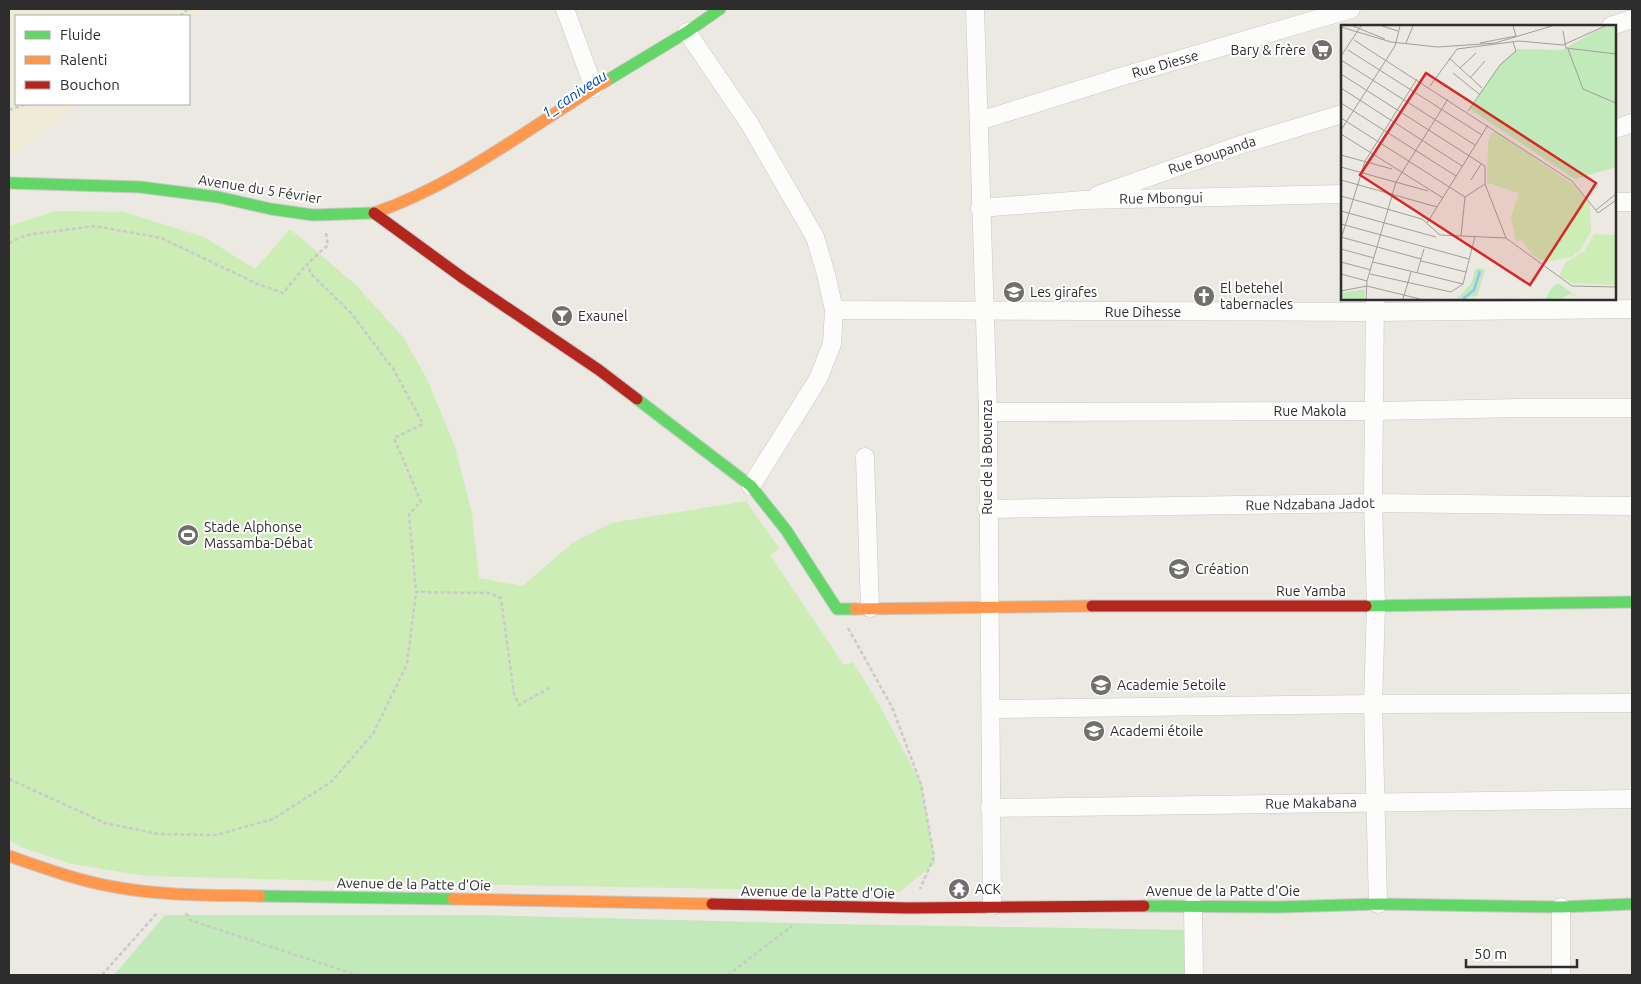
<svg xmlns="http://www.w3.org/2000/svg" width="1641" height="984" viewBox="0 0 1641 984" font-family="Ubuntu,sans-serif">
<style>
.education{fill:#eeecd6}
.green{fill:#c2e9b9}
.pitch{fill:#cdedb6}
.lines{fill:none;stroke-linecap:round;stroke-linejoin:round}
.street-casing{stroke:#c8c8c7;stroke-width:19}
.fast-casing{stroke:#c8c8c7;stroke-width:13}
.slow-casing{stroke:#c8c8c7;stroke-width:13}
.jam-casing{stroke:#c8c8c7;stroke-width:13}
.path{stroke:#cacac9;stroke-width:2.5;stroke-dasharray:4 2.5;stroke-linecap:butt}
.street{stroke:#fcfcfb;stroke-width:18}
.fast{stroke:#63d668;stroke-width:11}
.slow{stroke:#ff974d;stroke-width:11}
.jam{stroke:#b3261e;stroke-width:11}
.labels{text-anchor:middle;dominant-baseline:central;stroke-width:4;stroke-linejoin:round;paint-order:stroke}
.poi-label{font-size:14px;fill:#2d2d2d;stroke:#fff;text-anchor:start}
.street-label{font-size:14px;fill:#2d2d2d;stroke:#fff}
.water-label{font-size:15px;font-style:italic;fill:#034caa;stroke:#fff}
.inset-river{fill:none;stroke:#91c3f1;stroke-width:2.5}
.inset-road{fill:none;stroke:#9f9e9a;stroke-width:1}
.view{fill:#d62828;fill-opacity:0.15;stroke:#d62828;stroke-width:2.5}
.inset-edge{fill:none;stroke:#2d2d2d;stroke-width:2.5}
</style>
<rect width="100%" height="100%" fill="#ebe9e2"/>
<polygon class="education" points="9,9 206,9 189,22 189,16 16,16 16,104 80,104 11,156 9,155"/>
<polygon class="green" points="165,915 477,915 833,924 1187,930 1186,975 114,975"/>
<polygon class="pitch" points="56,211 124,212 204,237 255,269 290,229 355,284 403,337 427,379 454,444 472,513 479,578 523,586 572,543 611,523 746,501 779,548 770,555 844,665 853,662 877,701 922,785 935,863 900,892 454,884 146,876 72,864 21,847 9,840 9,226"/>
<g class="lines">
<g class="street-casing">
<g id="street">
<polyline points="565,9 594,88"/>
<polyline points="975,9 988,412 992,906"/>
<polyline points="1611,26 1632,19"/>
<polyline points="687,32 749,123 815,237 826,274 834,310 832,344 818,379 751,486"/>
<polyline points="979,121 1120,77 1351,9"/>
<polyline points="1615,129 1632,123"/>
<polyline points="1098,195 1240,145 1342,114"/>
<polyline points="1615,202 1632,202"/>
<polyline points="980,208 1084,200 1342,194"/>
<polyline points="1375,299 1373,503 1376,606 1373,704 1378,904"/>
<polyline points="834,310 1375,312 1632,309"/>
<polyline points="988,412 1375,411 1519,408 1632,408"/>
<polyline points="865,457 870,608"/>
<polyline points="987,509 1373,503 1632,506"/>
<polyline points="992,709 1373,704 1632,703"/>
<polyline points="990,808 1632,799"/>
<polyline points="1193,905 1194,975"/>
<polyline points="1561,975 1561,907"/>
</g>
</g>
<g class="fast-casing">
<g id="fast">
<polyline points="606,81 687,32 720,9"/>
<polyline points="9,183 140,187 218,197 271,209 313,215 374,213"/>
<polyline points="637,399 751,486 786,530 837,609 855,609"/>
<polyline points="1366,606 1632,602"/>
<polyline points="260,896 453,899"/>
<polyline points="1144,906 1281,907 1378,904 1561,907 1632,904"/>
</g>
</g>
<g class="slow-casing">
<g id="slow">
<path d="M374 213C458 184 530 127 606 81"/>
<polyline points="855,609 1092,606"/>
<path d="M9 856C44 868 79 881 115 887 163 896 212 895 260 896"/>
<polyline points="453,899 712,904"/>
</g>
</g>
<g class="jam-casing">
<g id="jam">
<polyline points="374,213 463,278 599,370 637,399"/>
<polyline points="1092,606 1366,606"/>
<polyline points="712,904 909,908 1144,906"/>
</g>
</g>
<g class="path">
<polyline points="180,16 188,9"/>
<polyline points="9,110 27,104"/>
<polyline points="326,233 328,245 307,264 311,274 351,313 394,370 423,424 394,438 421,502 409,514 416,592 490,593 501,598 514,694 519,705 551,687"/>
<polyline points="9,243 26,235 95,226 161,238 258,284 283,293 306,265"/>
<polyline points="848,628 892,707 921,784 934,857 920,889"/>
<polyline points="9,779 105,823 158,834 216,835 273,819 331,782 373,734 407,664 416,592"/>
<polyline points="186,913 190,920 357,975"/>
<polyline points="102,975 158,912"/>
<polyline points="728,975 792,926"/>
</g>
<use href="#street" class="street"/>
<use href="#fast" class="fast"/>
<use href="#slow" class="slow"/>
<use href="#jam" class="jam"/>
</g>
<defs>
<g id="supermarket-disc" transform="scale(1.125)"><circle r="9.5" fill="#706f6c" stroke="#fff"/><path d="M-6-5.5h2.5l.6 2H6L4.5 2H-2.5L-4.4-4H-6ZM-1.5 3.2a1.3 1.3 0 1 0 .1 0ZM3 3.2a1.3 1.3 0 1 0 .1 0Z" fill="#fff"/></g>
<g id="school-disc" transform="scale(1.125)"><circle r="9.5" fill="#706f6c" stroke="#fff"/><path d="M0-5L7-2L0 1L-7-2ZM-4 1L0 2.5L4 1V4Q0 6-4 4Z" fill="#fff"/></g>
<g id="church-disc" transform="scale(1.125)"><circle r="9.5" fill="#706f6c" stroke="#fff"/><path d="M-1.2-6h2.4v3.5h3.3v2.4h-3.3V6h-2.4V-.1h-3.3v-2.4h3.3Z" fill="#fff"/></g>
<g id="bar-disc" transform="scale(1.125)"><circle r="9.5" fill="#706f6c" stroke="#fff"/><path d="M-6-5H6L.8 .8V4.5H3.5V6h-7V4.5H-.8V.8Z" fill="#fff"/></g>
<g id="stadium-disc" transform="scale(1.125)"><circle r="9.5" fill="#706f6c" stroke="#fff"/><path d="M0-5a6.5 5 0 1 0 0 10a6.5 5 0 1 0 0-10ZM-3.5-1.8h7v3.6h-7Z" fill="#fff"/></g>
<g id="temple-disc" transform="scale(1.125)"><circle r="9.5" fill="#706f6c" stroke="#fff"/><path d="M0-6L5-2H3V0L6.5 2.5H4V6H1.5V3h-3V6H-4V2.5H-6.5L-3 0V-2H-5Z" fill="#fff"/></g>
</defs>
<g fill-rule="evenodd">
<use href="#supermarket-disc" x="1322" y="50"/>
<use href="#school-disc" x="1014" y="292"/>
<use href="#church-disc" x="1204" y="296"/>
<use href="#bar-disc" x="562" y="316"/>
<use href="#stadium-disc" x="188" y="535"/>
<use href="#school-disc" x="1179" y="569"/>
<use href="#school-disc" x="1101" y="685"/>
<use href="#school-disc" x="1094" y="731"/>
<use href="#temple-disc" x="959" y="889"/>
</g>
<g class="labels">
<g class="poi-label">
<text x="1306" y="50" text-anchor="end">Bary &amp; frère</text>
<text x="1220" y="288">El betehel<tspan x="1220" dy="16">tabernacles</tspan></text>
<text x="1030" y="292">Les girafes</text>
<text x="578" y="316">Exaunel</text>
<text x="204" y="527">Stade Alphonse<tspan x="204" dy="16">Massamba-Débat</tspan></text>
<text x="1195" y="569">Création</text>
<text x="1117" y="685">Academie 5etoile</text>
<text x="1110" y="731">Academi étoile</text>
<text x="975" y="889">ACK</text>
</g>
<g class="street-label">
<text transform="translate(1165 64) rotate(-16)">Rue Diesse</text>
<text transform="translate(1212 155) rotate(-19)">Rue Boupanda</text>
<text transform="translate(260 189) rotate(9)">Avenue du 5 Février</text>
<text transform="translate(1161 198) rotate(-1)">Rue Mbongui</text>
<text x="1143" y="312">Rue Dihesse</text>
<text x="1310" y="411">Rue Makola</text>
<text transform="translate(987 457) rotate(-90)">Rue de la Bouenza</text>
<text transform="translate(1310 504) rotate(-1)">Rue Ndzabana Jadot</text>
<text x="1311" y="591">Rue Yamba</text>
<text transform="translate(1311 803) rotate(-1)">Rue Makabana</text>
<text transform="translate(414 884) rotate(1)">Avenue de la Patte d'Oie</text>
<text x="1223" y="891">Avenue de la Patte d'Oie</text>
<text transform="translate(818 892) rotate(1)">Avenue de la Patte d'Oie</text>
</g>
<g class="water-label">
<text transform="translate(574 94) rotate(-33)">1_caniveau</text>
</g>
</g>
<g transform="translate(1341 25)">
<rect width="275" height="275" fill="#ebe9e2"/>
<path d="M264 1H275V142L234 154 129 84 161 37 177 24 221 25ZM139 243 144 245 136 271 116 274 131 257 134 244ZM219 259 235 271 229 269 220 274H204L213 260ZM24 264 23 274H0V268Z" fill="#c2e9b9"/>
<path d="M156 107 233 160 249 179 250 206 240 224 231 232 205 237 191 230 181 215 175 217 170 192 178 168 146 158 147 117 150 108ZM275 192V260L231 258 218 251 225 237 243 226 253 209 274 210Z" fill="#cdedb6"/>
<path class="inset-river" d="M122 274 133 265 139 246"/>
<path class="inset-road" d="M12 1 44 14M41 1 57 6M0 2 50 17 97 22 154 18 211 1M222 6 225 23 275 29M13 15 231 156 257 188 275 175M65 18 72 1M139 18 175 11 172 1M227 24 242 64 275 78M7 25 141 110M0 31 20 1M108 33 141 63M0 35 134 120M119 43 135 28M112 48 138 69M0 49 144 141V159L165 213M130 52 144 36M89 61 116 24 178 16 222 20 264 1M0 63 121 141M0 78 115 151M127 86 159 40 175 26 172 17M0 93 124 172M0 105 54 21 59 1M0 109 102 173M0 130 51 144M0 142 87 166M0 155 96 182M130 155 140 139M0 171 81 194 99 210 165 213 231 261 275 262M255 185 275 169M0 186 95 212M86 198 147 100M0 199 128 234M120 211 124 172 144 159M0 212 80 234M0 214 24 136 76 54M0 224 33 233M80 236 125 247M0 237 30 245M32 237 122 259M76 248 83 224M0 249 26 256M29 249 110 267 122 259 134 211M0 266 26 261 79 274M25 274 26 256 55 157 107 74M62 274 70 247"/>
<path class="view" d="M85 48 255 158 189 260 19 150Z"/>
<rect width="275" height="275" class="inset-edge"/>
</g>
<rect width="1641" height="984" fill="none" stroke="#2d2d2d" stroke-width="20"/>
<rect x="15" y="15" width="175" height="90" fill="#ffffff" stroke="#ababab"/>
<rect x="25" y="31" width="25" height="8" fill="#63d668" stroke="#ababab"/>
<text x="60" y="40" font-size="15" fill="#2d2d2d">Fluide</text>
<rect x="25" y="56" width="25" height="8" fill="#ff974d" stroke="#ababab"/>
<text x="60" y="65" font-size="15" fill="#2d2d2d">Ralenti</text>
<rect x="25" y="81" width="25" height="8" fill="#b3261e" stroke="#ababab"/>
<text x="60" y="90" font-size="15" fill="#2d2d2d">Bouchon</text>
<path d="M1466 959v8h111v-8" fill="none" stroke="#2d2d2d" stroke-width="2.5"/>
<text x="1474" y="959" font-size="15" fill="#2d2d2d" stroke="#ffffff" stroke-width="4" paint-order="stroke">50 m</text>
</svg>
